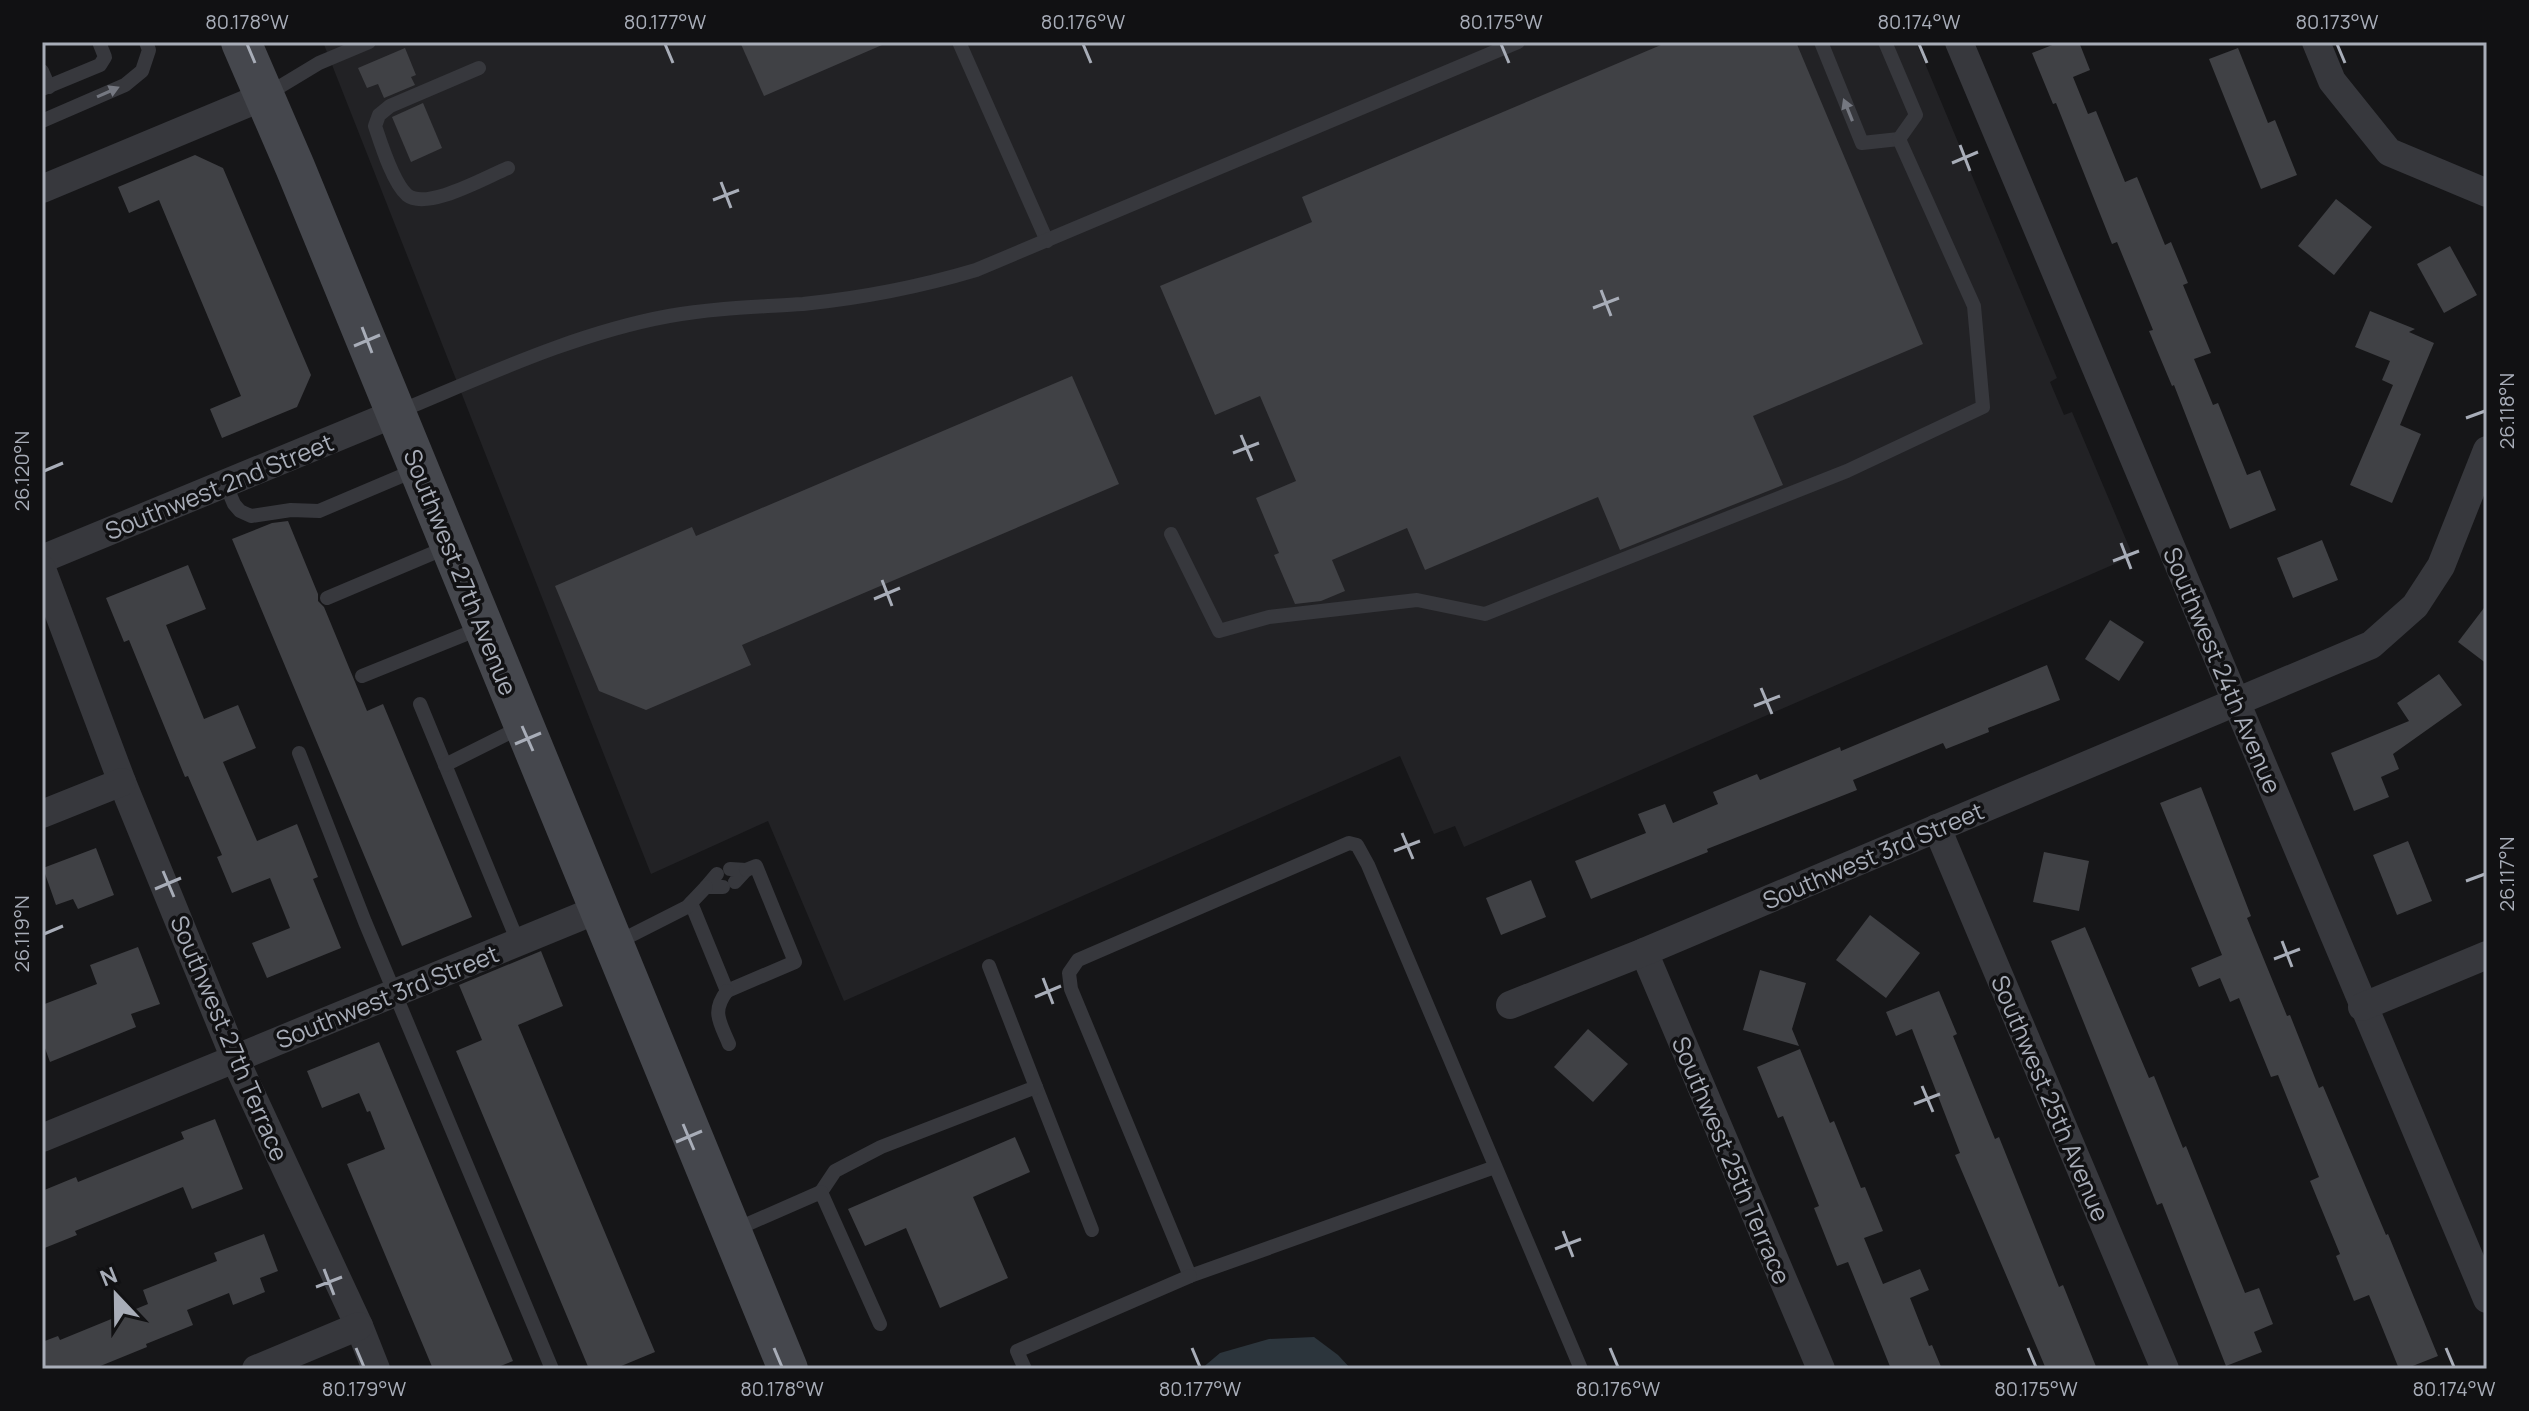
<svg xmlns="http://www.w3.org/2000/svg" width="2529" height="1411" viewBox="0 0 2529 1411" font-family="Manrope,sans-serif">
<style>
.built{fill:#222225}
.water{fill:#2c353c}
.building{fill:#404145}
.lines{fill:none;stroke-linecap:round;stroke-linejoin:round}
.lane{stroke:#37383d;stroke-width:14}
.street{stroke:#37383d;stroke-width:28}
.secondary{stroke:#45474d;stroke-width:40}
.oneway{fill:#757881}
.ticks{fill:none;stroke:#a8adb8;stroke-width:3}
.labels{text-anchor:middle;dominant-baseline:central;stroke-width:7;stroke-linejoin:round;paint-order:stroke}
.street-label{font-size:24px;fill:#a8adb8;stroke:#111113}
.neatline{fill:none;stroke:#a8adb8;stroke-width:3}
.ticks-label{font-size:20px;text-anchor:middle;fill:#a8adb8}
</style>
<rect width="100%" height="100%" fill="#161618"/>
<polygon class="built" points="323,42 1916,42 2057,378 2050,382 2064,415 2072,412 2133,556 1464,847 1455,826 1434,834 1400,756 844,1001 768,821 651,874"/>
<polygon class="water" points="1314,1337 1338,1355 1351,1369 1201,1369 1220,1353 1269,1339"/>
<g class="building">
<polygon points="740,42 889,42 764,96"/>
<polygon points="1668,42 1796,42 1923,344 1753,416 1783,485 1620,550 1598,497 1425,570 1407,528 1332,560 1345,591 1321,601 1295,604 1274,555 1279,553 1256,498 1296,481 1260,396 1215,415 1160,286 1312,222 1302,197"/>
<polygon points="2060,42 2079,42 2090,70 2073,77 2088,114 2096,111 2125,182 2137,177 2165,245 2171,242 2188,283 2183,285 2211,353 2194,359 2213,405 2218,403 2247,475 2260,470 2276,510 2230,529 2174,385 2172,386 2149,331 2153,330 2117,242 2112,244 2056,103 2053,104 2032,53"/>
<polygon points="405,48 416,75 411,77 415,85 384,98 378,84 367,88 358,68"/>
<polygon points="2238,48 2268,123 2275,120 2297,175 2261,189 2209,59"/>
<polygon points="423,103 442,148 411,162 392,117"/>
<polygon points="195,155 223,168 311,375 297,407 222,438 210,409 241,396 159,200 129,213 118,187"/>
<polygon points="2336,199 2372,227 2334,275 2298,246"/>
<polygon points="2450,246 2477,295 2444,313 2417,264"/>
<polygon points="2370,311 2415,329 2409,332 2434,343 2400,425 2421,434 2392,503 2350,485 2393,385 2382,380 2390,361 2355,347"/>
<polygon points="1072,376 1119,484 742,645 751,665 646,710 599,691 555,586 692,527 696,536"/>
<polygon points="288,521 318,594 318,601 324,607 367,711 383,704 472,917 402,946 232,539 272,523"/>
<polygon points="2322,540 2338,580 2293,598 2277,558"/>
<polygon points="188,565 206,609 166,625 204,719 238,705 256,748 223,762 257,841 297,824 318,877 313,879 341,948 267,978 252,943 290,928 270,878 232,893 217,857 222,855 188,776 185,777 129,640 124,642 106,598"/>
<polygon points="2487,604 2487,664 2458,642"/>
<polygon points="2110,620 2144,642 2119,681 2085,659"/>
<polygon points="2047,665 2060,700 1988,728 1989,732 1946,749 1943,743 1853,780 1857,790 1707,849 1708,852 1591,899 1575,861 1646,833 1638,814 1665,804 1673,823 1718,804 1713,792 1757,774 1760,780 1840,747 1841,751"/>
<polygon points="2439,674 2462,705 2393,754 2399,769 2381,777 2389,797 2354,811 2331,753 2409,721 2397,703"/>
<polygon points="2201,787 2251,916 2247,918 2287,1016 2290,1015 2319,1088 2323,1086 2386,1235 2388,1234 2438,1356 2405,1369 2399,1369 2369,1295 2354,1301 2336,1256 2340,1254 2310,1181 2319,1177 2278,1075 2271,1077 2239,998 2230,1002 2220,978 2199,987 2191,968 2222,955 2160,803"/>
<polygon points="2408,841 2432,901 2397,915 2373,855"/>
<polygon points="96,848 114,895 78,909 73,899 56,905 43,868"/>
<polygon points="2044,852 2089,861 2079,911 2033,902"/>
<polygon points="1531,880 1546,917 1501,935 1486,898"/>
<polygon points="1870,915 1920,953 1886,998 1836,960"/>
<polygon points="2085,927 2149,1078 2154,1076 2183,1148 2186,1146 2245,1293 2259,1288 2273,1324 2254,1332 2262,1352 2226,1366 2162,1203 2157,1205 2051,941"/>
<polygon points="138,947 160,1004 131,1014 136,1027 50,1062 42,1040 42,1005 97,984 90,965"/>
<polygon points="541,951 563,1006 518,1025 655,1352 614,1369 589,1369 456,1051 482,1040 459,985"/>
<polygon points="1760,970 1806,983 1792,1029 1799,1046 1743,1030"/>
<polygon points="1939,991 1957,1034 1953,1036 1995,1139 1999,1137 2059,1287 2063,1285 2097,1369 2046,1369 1955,1155 1960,1153 1912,1029 1896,1036 1886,1012"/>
<polygon points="1588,1029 1628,1064 1593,1102 1554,1067"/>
<polygon points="379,1042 513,1361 493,1369 433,1369 347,1164 385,1149 370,1111 367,1112 359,1093 322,1108 307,1071"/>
<polygon points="1800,1049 1830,1123 1834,1121 1861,1188 1865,1187 1883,1231 1864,1238 1883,1284 1920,1269 1929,1290 1910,1298 1929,1346 1932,1345 1942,1369 1891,1369 1848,1262 1837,1266 1814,1208 1819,1206 1783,1116 1778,1118 1757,1067"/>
<polygon points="215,1119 243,1189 192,1209 183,1187 75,1231 77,1235 42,1249 42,1191 76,1177 78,1182 184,1139 181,1132"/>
<polygon points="1015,1137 1030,1172 973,1197 1008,1278 940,1308 906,1228 865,1246 848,1209"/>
<polygon points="264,1234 278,1271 260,1278 265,1292 233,1305 229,1293 187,1310 193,1325 146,1344 147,1347 93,1369 42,1369 42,1342 58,1336 60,1340 148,1304 143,1290 217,1261 214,1253"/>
</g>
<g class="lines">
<g class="lane">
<polyline points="959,42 1047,241"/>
<polyline points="1821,42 1862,143 1899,139"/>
<path d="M479 68 390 106 379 115 375 126C381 144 393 183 407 195 427 211 486 177 508 168"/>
<polyline points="42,71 49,87"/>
<polyline points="42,89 100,65 105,57 99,42"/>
<polyline points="266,95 319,63 369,42"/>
<polyline points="42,121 125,85 142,71 149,50 146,42"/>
<path d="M400 411C487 375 576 333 669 316 714 308 758 307 803 304 862 298 919 287 976 270L1518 42"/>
<polyline points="225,483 234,504 240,511 251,516 291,510 319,511 418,469"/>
<polyline points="1171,534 1219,631 1269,617 1417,600 1485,614 1847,471 1983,407 1974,306 1899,139 1916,115 1885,42"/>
<polyline points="327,598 450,546"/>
<polyline points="362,676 481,628"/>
<polyline points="420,704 518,942"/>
<polyline points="299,753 365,922 552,1369"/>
<polyline points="445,765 523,726"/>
<polyline points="730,869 746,870 735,882"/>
<polyline points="717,874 706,887 723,887"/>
<polyline points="691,903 727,991 795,962 756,866 746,870"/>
<polyline points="618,942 687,907 706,887"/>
<path d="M727 991C711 1012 720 1022 729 1044"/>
<polyline points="1036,1087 1092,1230"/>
<polyline points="1495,1167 1190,1276 1071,989 1069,973 1078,960 1349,843 1357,845 1368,865 1581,1369"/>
<polyline points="821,1192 835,1171 881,1147 1036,1087 989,966"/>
<polyline points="732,1231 821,1192 880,1324"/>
<polyline points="1025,1369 1017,1351 1190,1276"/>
</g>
<g class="street">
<polyline points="1959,42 2487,1299"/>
<polyline points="2316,42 2332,81 2389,152 2487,193"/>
<polyline points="42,189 265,96"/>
<polyline points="42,559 396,413"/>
<polyline points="42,569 122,782 235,1059 359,1326 376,1369"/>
<polyline points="42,814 122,782"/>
<polyline points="1937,828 2165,1369"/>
<polyline points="1644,952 1821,1369"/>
<polyline points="1510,1005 1644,952 2371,645 2415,606 2441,566 2487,450"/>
<polyline points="2362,1007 2487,955"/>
<polyline points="42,1138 599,909"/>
<polyline points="256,1369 359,1326"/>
</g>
<polyline class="secondary" points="241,42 295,167 788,1369"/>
</g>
<defs><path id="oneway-solid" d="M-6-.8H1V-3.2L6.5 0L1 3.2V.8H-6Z" transform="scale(2)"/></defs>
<g class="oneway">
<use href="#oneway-solid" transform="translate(108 92) rotate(-24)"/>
<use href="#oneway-solid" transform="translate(1848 110) rotate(-112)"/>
</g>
<path class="ticks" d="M247 44 255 63M665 44 673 63M1083 44 1091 63M1501 44 1509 63M1919 44 1927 63M2337 44 2345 63M1960 145 1970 171M1952 163 1978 152M721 182 731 208M713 200 739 190M1601 290 1611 316M1593 308 1619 298M362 327 372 353M354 346 380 335M2466 418 2485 411M1241 435 1252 461M1233 453 1259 443M44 471 63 463M2121 543 2131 569M2113 561 2139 551M882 580 892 606M874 599 900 588M1761 688 1772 714M1754 706 1780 696M522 726 533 751M515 744 541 733M1402 833 1413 859M1394 851 1420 841M163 871 174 897M2466 881 2485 874M155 889 181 878M44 934 63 926M2282 941 2292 967M2274 959 2300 949M1043 978 1053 1004M1035 997 1061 986M1922 1086 1933 1112M1914 1104 1940 1094M683 1124 694 1150M676 1142 702 1131M1563 1231 1573 1257M1555 1249 1581 1239M324 1269 334 1295M316 1287 342 1277M356 1348 364 1367M774 1348 782 1367M1192 1348 1200 1367M1610 1348 1618 1367M2028 1348 2036 1367M2446 1348 2454 1367"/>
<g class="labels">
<g class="street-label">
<text transform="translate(219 486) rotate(-22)">Southwest 2nd Street</text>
<text transform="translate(461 572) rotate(68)">Southwest 27th Avenue</text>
<text transform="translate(2223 670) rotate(67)">Southwest 24th Avenue</text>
<text transform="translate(1873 855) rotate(-23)">Southwest 3rd Street</text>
<text transform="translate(387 996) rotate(-22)">Southwest 3rd Street</text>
<text transform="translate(230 1038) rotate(67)">Southwest 27th Terrace</text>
<text transform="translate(2051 1098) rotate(67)">Southwest 25th Avenue</text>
<text transform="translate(1732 1160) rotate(67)">Southwest 25th Terrace</text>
</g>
</g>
<rect width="2529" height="1411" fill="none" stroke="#111113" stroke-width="88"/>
<g transform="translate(116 1295) rotate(338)" stroke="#111113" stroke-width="6" paint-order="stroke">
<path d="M0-6L14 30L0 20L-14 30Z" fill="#a8adb8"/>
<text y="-12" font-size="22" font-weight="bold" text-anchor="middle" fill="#a8adb8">N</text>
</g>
<rect x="44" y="44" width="2441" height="1323" class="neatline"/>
<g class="ticks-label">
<text x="247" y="29">80.178°W</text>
<text x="665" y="29">80.177°W</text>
<text x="1083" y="29">80.176°W</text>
<text x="1501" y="29">80.175°W</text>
<text x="1919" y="29">80.174°W</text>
<text x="2337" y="29">80.173°W</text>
<text transform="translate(2507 411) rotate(-90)" y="7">26.118°N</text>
<text transform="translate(22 471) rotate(-90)" y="7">26.120°N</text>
<text transform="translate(2507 874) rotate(-90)" y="7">26.117°N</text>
<text transform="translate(22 934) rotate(-90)" y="7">26.119°N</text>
<text x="364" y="1396">80.179°W</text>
<text x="782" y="1396">80.178°W</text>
<text x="1200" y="1396">80.177°W</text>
<text x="1618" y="1396">80.176°W</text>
<text x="2036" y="1396">80.175°W</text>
<text x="2454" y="1396">80.174°W</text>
</g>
</svg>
